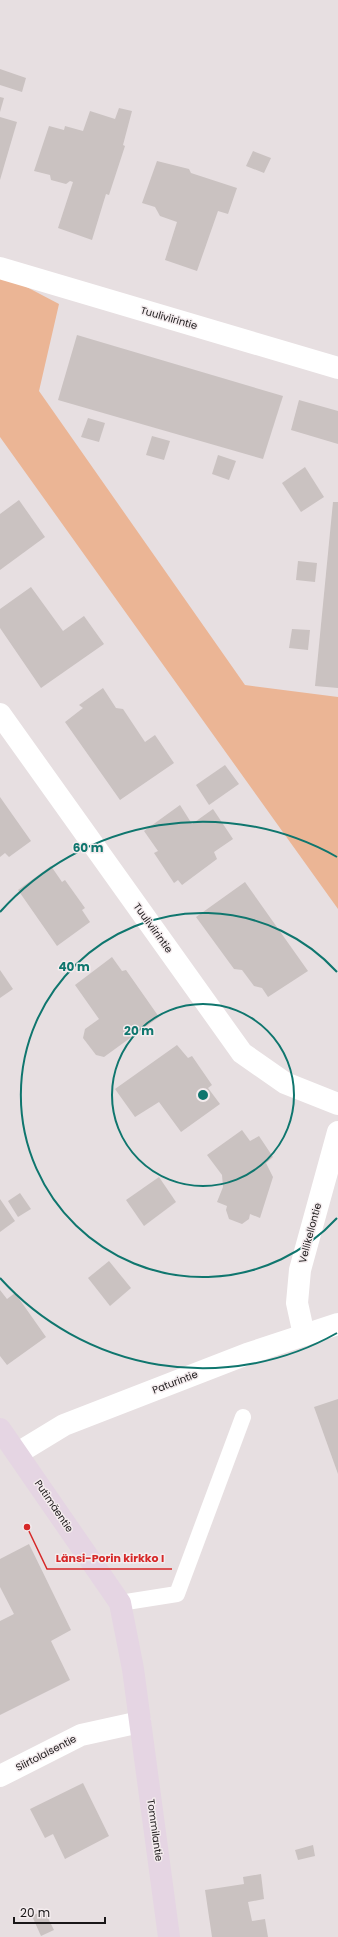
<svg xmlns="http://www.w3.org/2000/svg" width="338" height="1937" viewBox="0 0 338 1937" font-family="Poppins,sans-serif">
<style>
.green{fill:#ebb595}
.building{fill:#cac2c1}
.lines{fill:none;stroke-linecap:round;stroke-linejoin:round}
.lane{stroke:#fff;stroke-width:16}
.street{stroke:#fff;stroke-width:22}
.secondary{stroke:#e5d5e3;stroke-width:22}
.ring{fill:none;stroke:#0f766e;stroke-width:2}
.labels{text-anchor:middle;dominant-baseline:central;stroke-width:3;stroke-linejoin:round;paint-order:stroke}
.street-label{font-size:10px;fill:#1a1718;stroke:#f4ecee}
.centre{fill:#0f766e;stroke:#f4ecee;stroke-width:2}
.ring-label{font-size:12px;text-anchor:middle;font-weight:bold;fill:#0f766e;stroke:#f4ecee;stroke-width:3;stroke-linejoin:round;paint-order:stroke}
.leader{fill:none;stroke:#d62828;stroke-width:1.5}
.callout-dot{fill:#d62828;stroke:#f4ecee;stroke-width:1.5}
.callout-label{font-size:11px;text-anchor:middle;font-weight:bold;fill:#d62828;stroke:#f4ecee;stroke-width:3;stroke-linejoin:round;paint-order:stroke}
</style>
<rect width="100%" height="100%" fill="#e7dfe1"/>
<polygon class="green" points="0,273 59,304 39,391 245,685 338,697 338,909 0,437"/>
<g class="building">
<polygon points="0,69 26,78 22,92 0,85"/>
<polygon points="0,97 4,98 0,112"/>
<polygon points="119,108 132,111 123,145 125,146 109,195 106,194 92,240 58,228 73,182 70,181 66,184 51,180 50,175 34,171 49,126 64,130 65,126 83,131 90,111 115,119"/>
<polygon points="0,117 17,122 0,180"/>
<polygon points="253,151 271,158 264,173 246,166"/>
<polygon points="157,161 189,169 191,173 237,188 228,214 218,211 197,271 165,260 177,222 160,216 155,207 142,203"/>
<polygon points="77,335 283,396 263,459 58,400"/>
<polygon points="299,400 338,411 338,444 291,430"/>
<polygon points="88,418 105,423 99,442 81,437"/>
<polygon points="152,436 170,441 164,460 146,455"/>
<polygon points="218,455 236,461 229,480 212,474"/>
<polygon points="305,467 324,497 301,512 282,483"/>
<polygon points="19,500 45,537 0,570 0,514"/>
<polygon points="333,502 338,502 338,688 315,686"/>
<polygon points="298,561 317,563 315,582 296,580"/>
<polygon points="31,587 63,631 84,616 104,644 41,688 0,628 0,609"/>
<polygon points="292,629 310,630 308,650 289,648"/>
<polygon points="103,688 116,708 123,709 145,742 155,735 174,763 120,800 65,722 83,708 79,705"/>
<polygon points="225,765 239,784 209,805 196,785"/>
<polygon points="0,797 31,841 9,857 5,853 0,857"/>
<polygon points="180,805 192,824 213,809 233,839 214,852 217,859 182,885 178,880 174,883 154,853 158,851 144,831"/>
<polygon points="51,866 62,882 65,880 85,908 82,910 90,922 57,946 18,890"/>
<polygon points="245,882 308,971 268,997 262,988 254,986 242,970 234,969 196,917"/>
<polygon points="112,957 122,971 126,970 159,1017 104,1057 96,1055 83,1038 85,1029 99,1019 75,985"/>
<polygon points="0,970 13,989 0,998"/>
<polygon points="177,1045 188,1058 192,1056 212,1085 208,1088 220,1104 181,1132 159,1102 135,1117 115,1089"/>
<polygon points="242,1130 250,1141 259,1136 273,1157 266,1163 273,1177 260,1218 250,1214 249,1219 242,1224 229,1219 226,1210 227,1206 217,1202 223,1187 222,1175 207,1155"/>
<polygon points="159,1177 176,1202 144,1226 126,1200"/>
<polygon points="20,1193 31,1209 18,1217 8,1201"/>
<polygon points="0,1199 15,1221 0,1232"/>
<polygon points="109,1261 131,1288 110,1306 88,1278"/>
<polygon points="0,1290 7,1299 15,1293 46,1337 7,1365 0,1356"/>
<polygon points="338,1399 338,1474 314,1407"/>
<polygon points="29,1544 71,1630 51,1641 70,1680 0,1715 0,1621 14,1614 0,1587 0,1559"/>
<polygon points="83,1783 109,1836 65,1859 53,1834 45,1838 30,1809"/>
<polygon points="313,1845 315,1856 298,1860 295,1850"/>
<polygon points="261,1874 264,1899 248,1902 252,1921 265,1919 268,1937 212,1937 205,1890 244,1884 243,1877"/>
<polygon points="44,1910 54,1930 41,1936 32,1916"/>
</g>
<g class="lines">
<polyline class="lane" points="120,1603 177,1594 243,1417"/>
<g class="street">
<polyline points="0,268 338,368"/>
<polyline points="0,714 242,1053 285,1083 338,1104"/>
<polyline points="304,1335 297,1303 300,1270 338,1132"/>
<polyline points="18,1453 64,1425 247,1354 338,1324"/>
<polyline points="0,1776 81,1735 140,1722"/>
</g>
<polyline class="secondary" points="0,1429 120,1603 133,1669 169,1937"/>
</g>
<g class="ring">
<circle cx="203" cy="1095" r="91"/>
<path d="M337 1218A182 182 0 1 1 337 972"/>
<path d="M337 1333A273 273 0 0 1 0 1278M0 912A273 273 0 0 1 337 857"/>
</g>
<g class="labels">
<g class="street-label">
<text transform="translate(169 318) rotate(16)">Tuuliviirintie</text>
<text transform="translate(153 928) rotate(54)">Tuuliviirintie</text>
<text transform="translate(310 1233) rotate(-75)">Vellikellontie</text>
<text transform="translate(175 1382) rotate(-21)">Paturintie</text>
<text transform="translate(54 1506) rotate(56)">Putimäentie</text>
<text transform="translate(46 1753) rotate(-27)">Siirtolaisentie</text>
<text transform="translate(155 1830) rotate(82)">Tommilantie</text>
</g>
</g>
<circle cx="203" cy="1095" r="6" class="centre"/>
<g class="ring-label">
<text x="88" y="852">60 m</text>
<text x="74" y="971">40 m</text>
<text x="139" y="1035">20 m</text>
</g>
<path class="leader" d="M27 1527L47 1569H172"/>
<circle class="callout-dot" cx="27" cy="1527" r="4"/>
<g class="callout-label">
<text x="110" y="1562">Länsi-Porin kirkko I</text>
</g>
<path d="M14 1917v6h91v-6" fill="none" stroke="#1a1718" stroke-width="2"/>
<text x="20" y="1917" font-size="12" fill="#1a1718" stroke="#f4ecee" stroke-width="3" paint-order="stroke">20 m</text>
</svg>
